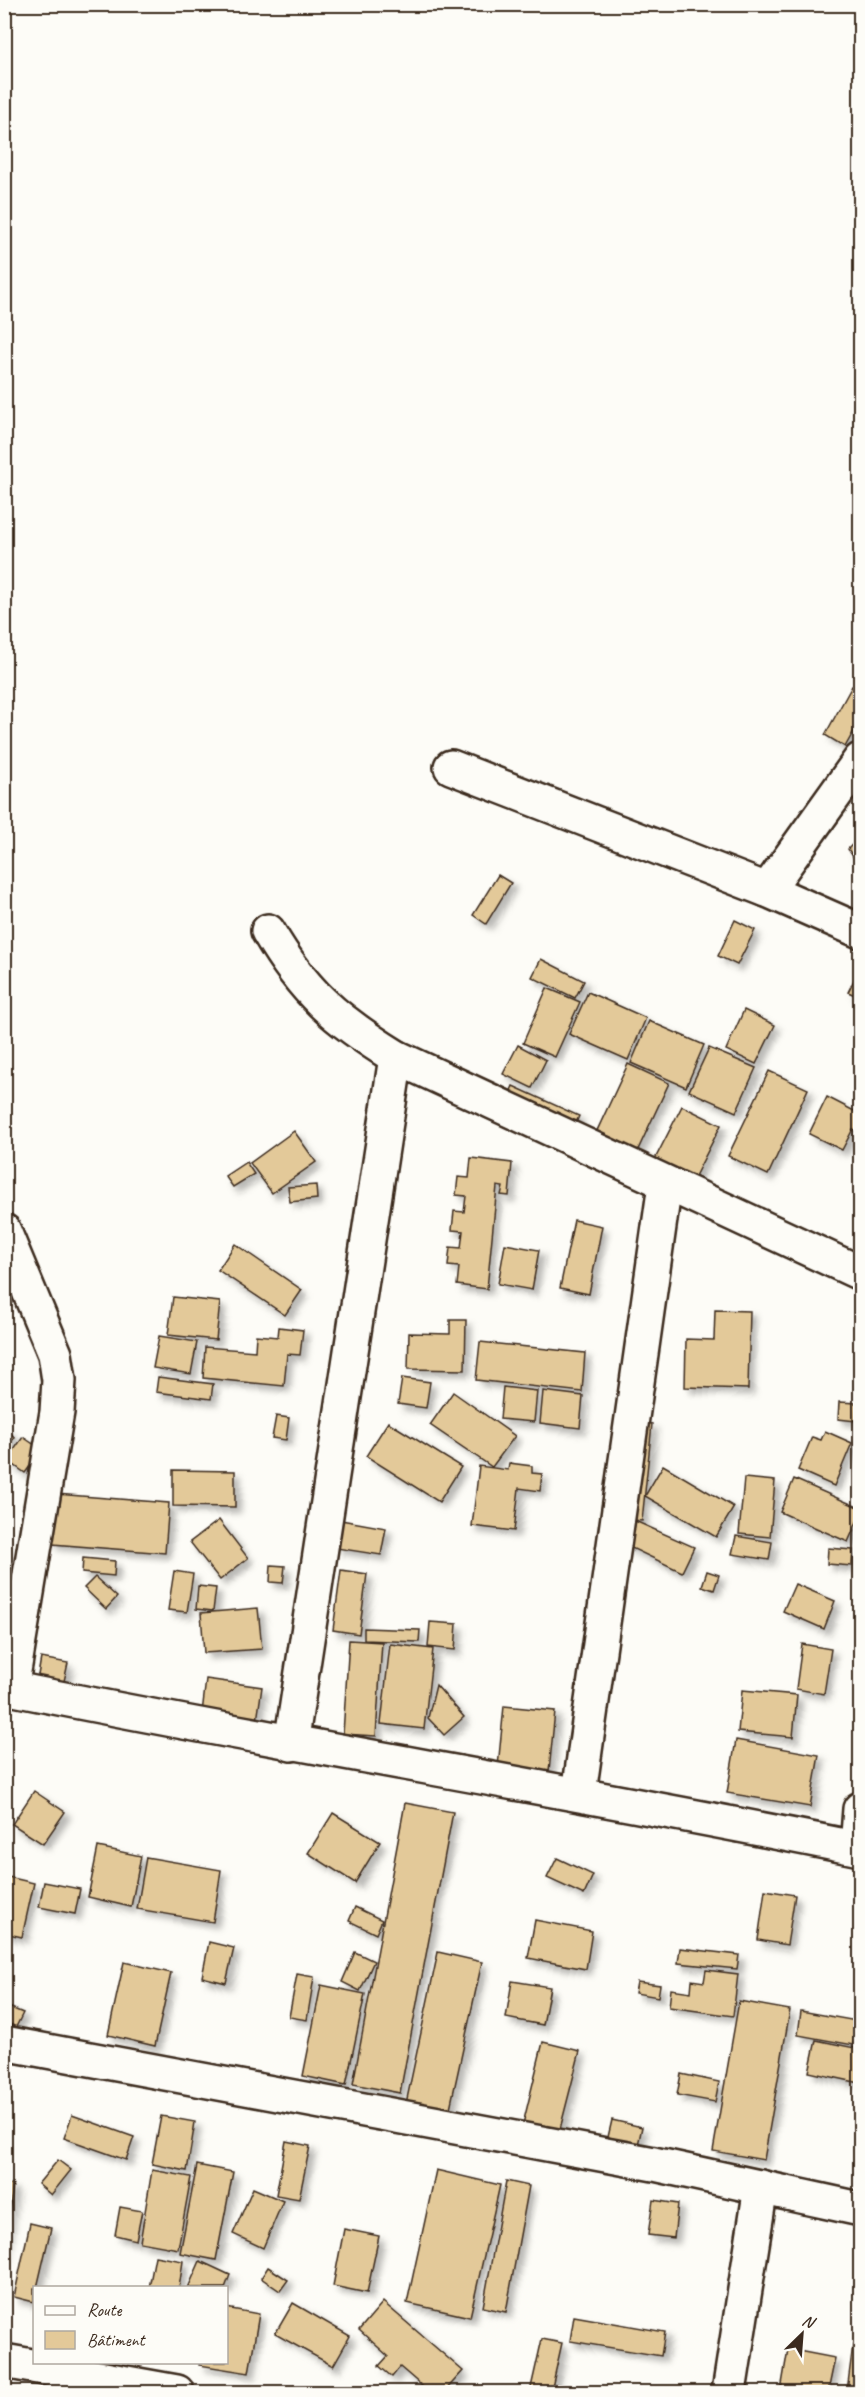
<svg xmlns="http://www.w3.org/2000/svg" width="865" height="2397" viewBox="0 0 865 2397" font-family="Caveat,sans-serif">
<style>
.building{fill:#e3c999;stroke:#3b2a1e;stroke-width:1.5;filter:url(#shadow)}
.lines{fill:none;stroke-linecap:round;stroke-linejoin:round}
.minor-casing{stroke:#3b2a1e;stroke-width:38}
.minor{stroke:#fdfcf7;stroke-width:33}
</style>
<defs>
<filter id="shadow"><feDropShadow dx="5.5" dy="5.5" stdDeviation="3" flood-color="#0004"/></filter>
</defs>
<rect width="100%" height="100%" fill="#fdfcf7"/>
<filter id="ink" filterUnits="userSpaceOnUse"><feTurbulence type="fractalNoise" baseFrequency=".0167" numOctaves="2"/><feDisplacementMap in="SourceGraphic" scale="12" xChannelSelector="R" yChannelSelector="G"/><feConvolveMatrix kernelMatrix="1 2 1 2 8 2 1 2 1" color-interpolation-filters="sRGB"/></filter>
<g filter="url(#ink)">
<g class="building">
<polygon points="852,686 860,691 860,720 845,747 825,735"/>
<polygon points="860,836 860,867 848,849"/>
<polygon points="498,875 511,883 486,924 473,915"/>
<polygon points="735,920 755,930 737,965 718,956"/>
<polygon points="541,959 584,981 575,998 532,977"/>
<polygon points="856,976 860,978 860,997 848,992"/>
<polygon points="547,988 580,1002 555,1057 523,1043"/>
<polygon points="588,992 646,1018 628,1060 569,1034"/>
<polygon points="744,1010 775,1025 756,1064 726,1050"/>
<polygon points="649,1021 704,1045 686,1087 631,1063"/>
<polygon points="518,1045 546,1060 532,1088 503,1074"/>
<polygon points="709,1048 756,1068 736,1112 689,1091"/>
<polygon points="628,1064 669,1083 636,1154 595,1135"/>
<polygon points="769,1071 808,1089 768,1175 728,1156"/>
<polygon points="513,1086 579,1116 570,1136 504,1106"/>
<polygon points="827,1097 860,1114 860,1133 853,1129 842,1150 809,1134"/>
<polygon points="682,1106 721,1125 690,1186 651,1167"/>
<polygon points="294,1131 316,1162 272,1193 250,1163"/>
<polygon points="471,1158 512,1163 509,1196 501,1195 503,1187 497,1186 487,1289 457,1285 459,1267 448,1266 450,1247 461,1248 463,1231 452,1230 454,1211 464,1212 466,1196 456,1195 458,1177 469,1178"/>
<polygon points="246,1162 254,1174 233,1187 225,1176"/>
<polygon points="316,1185 317,1199 290,1202 288,1187"/>
<polygon points="574,1220 602,1226 589,1294 560,1288"/>
<polygon points="235,1244 302,1290 285,1315 218,1270"/>
<polygon points="505,1244 539,1250 532,1290 498,1284"/>
<polygon points="173,1297 220,1302 216,1340 168,1335"/>
<polygon points="715,1310 750,1311 748,1389 685,1387 686,1339 714,1340"/>
<polygon points="450,1320 466,1320 465,1370 408,1369 409,1333 450,1334"/>
<polygon points="279,1327 303,1330 300,1355 287,1354 284,1386 203,1378 205,1347 255,1351 256,1335 278,1337"/>
<polygon points="159,1336 197,1342 191,1374 153,1368"/>
<polygon points="480,1342 585,1353 582,1392 476,1380"/>
<polygon points="158,1377 213,1384 211,1399 156,1392"/>
<polygon points="402,1378 430,1382 426,1408 398,1404"/>
<polygon points="503,1387 537,1391 534,1422 500,1419"/>
<polygon points="543,1391 583,1396 580,1428 540,1423"/>
<polygon points="453,1392 515,1436 492,1467 430,1425"/>
<polygon points="839,1402 857,1403 856,1421 838,1419"/>
<polygon points="276,1416 289,1418 286,1440 272,1438"/>
<polygon points="388,1422 461,1467 439,1502 366,1456"/>
<polygon points="634,1422 652,1424 642,1521 624,1519"/>
<polygon points="4,1426 15,1438 4,1447"/>
<polygon points="825,1431 852,1443 834,1486 798,1470 812,1437 821,1440"/>
<polygon points="23,1437 42,1450 25,1473 7,1460"/>
<polygon points="509,1463 532,1466 532,1473 542,1474 540,1491 519,1488 514,1531 472,1526 479,1466 508,1470"/>
<polygon points="663,1465 734,1507 716,1537 645,1496"/>
<polygon points="173,1470 235,1471 235,1507 173,1506"/>
<polygon points="744,1478 775,1481 770,1537 739,1534"/>
<polygon points="794,1479 860,1508 860,1515 848,1542 780,1512"/>
<polygon points="56,1494 169,1503 165,1553 52,1544"/>
<polygon points="219,1520 248,1558 220,1580 190,1542"/>
<polygon points="341,1520 386,1528 381,1555 336,1548"/>
<polygon points="635,1521 694,1547 682,1572 623,1544"/>
<polygon points="736,1536 772,1542 769,1560 732,1554"/>
<polygon points="828,1548 853,1550 852,1566 827,1564"/>
<polygon points="83,1558 115,1561 114,1576 82,1573"/>
<polygon points="271,1565 285,1566 283,1583 270,1582"/>
<polygon points="341,1570 367,1574 359,1634 333,1630"/>
<polygon points="174,1571 193,1574 187,1612 168,1610"/>
<polygon points="707,1571 719,1575 714,1590 702,1586"/>
<polygon points="95,1577 117,1597 106,1609 84,1588"/>
<polygon points="795,1584 835,1601 824,1629 783,1611"/>
<polygon points="198,1586 216,1588 213,1611 196,1609"/>
<polygon points="258,1608 262,1649 204,1653 201,1613"/>
<polygon points="430,1622 457,1624 455,1650 428,1647"/>
<polygon points="364,1628 420,1630 419,1642 364,1640"/>
<polygon points="349,1640 382,1642 376,1736 343,1734"/>
<polygon points="390,1644 433,1649 424,1729 381,1724"/>
<polygon points="802,1644 831,1649 824,1694 796,1689"/>
<polygon points="41,1658 68,1663 63,1686 37,1681"/>
<polygon points="206,1679 262,1687 257,1721 202,1713"/>
<polygon points="436,1685 464,1717 444,1735 428,1718"/>
<polygon points="742,1690 797,1695 793,1737 738,1732"/>
<polygon points="504,1706 555,1711 549,1772 498,1767"/>
<polygon points="736,1740 819,1755 810,1807 727,1793"/>
<polygon points="34,1791 65,1812 43,1844 12,1824"/>
<polygon points="405,1803 453,1812 400,2093 353,2084"/>
<polygon points="333,1813 380,1842 355,1883 308,1853"/>
<polygon points="98,1847 141,1856 131,1907 88,1897"/>
<polygon points="146,1857 221,1870 213,1922 137,1909"/>
<polygon points="557,1858 593,1875 584,1895 547,1878"/>
<polygon points="4,1876 34,1883 22,1937 4,1933"/>
<polygon points="44,1882 80,1889 75,1914 39,1907"/>
<polygon points="765,1890 795,1895 787,1945 758,1940"/>
<polygon points="355,1907 382,1920 376,1934 349,1921"/>
<polygon points="535,1920 592,1931 586,1969 528,1958"/>
<polygon points="209,1942 234,1948 226,1983 202,1977"/>
<polygon points="680,1948 739,1955 737,1969 678,1963"/>
<polygon points="355,1952 374,1961 360,1991 342,1982"/>
<polygon points="438,1952 482,1962 447,2122 404,2113"/>
<polygon points="124,1962 171,1973 155,2046 108,2035"/>
<polygon points="706,1970 738,1974 733,2016 669,2007 671,1989 691,1992 692,1980 704,1982"/>
<polygon points="297,1974 314,1977 307,2020 289,2017"/>
<polygon points="512,1981 550,1987 543,2025 506,2018"/>
<polygon points="637,1982 660,1985 658,1997 635,1993"/>
<polygon points="321,1985 365,1994 346,2085 303,2076"/>
<polygon points="739,2001 790,2010 764,2160 713,2151"/>
<polygon points="4,2005 23,2013 16,2027 4,2021"/>
<polygon points="801,2011 857,2021 853,2045 798,2035"/>
<polygon points="816,2040 860,2049 860,2083 809,2072"/>
<polygon points="543,2042 580,2051 559,2133 523,2124"/>
<polygon points="681,2074 719,2082 715,2102 677,2095"/>
<polygon points="72,2115 134,2137 126,2160 64,2138"/>
<polygon points="161,2116 195,2122 187,2171 152,2164"/>
<polygon points="612,2120 642,2127 638,2145 608,2137"/>
<polygon points="286,2141 310,2146 299,2199 276,2195"/>
<polygon points="58,2160 71,2170 51,2195 38,2184"/>
<polygon points="197,2165 233,2172 216,2260 180,2253"/>
<polygon points="152,2170 191,2177 178,2249 140,2242"/>
<polygon points="436,2170 500,2185 470,2317 407,2303"/>
<polygon points="506,2181 529,2186 506,2312 483,2307"/>
<polygon points="4,2184 13,2185 4,2260"/>
<polygon points="253,2188 283,2201 263,2248 233,2234"/>
<polygon points="653,2200 678,2204 674,2238 648,2235"/>
<polygon points="120,2207 142,2211 136,2240 115,2235"/>
<polygon points="30,2223 51,2228 37,2288 34,2288 34,2302 14,2297"/>
<polygon points="344,2229 379,2236 367,2293 333,2286"/>
<polygon points="155,2256 183,2261 179,2288 149,2288"/>
<polygon points="200,2261 230,2275 225,2288 188,2288"/>
<polygon points="268,2267 288,2280 280,2291 261,2278"/>
<polygon points="383,2302 463,2371 444,2392 429,2392 400,2367 392,2377 379,2366 388,2356 359,2330"/>
<polygon points="293,2303 350,2336 333,2366 275,2334"/>
<polygon points="226,2308 259,2314 249,2373 199,2365 200,2362 226,2362"/>
<polygon points="574,2316 665,2332 661,2356 570,2341"/>
<polygon points="542,2339 562,2343 551,2392 530,2392"/>
<polygon points="853,2345 860,2346 860,2392 847,2391"/>
<polygon points="788,2349 835,2358 828,2392 781,2390"/>
</g>
<g class="lines">
<g class="minor-casing">
<g id="minor">
<polyline points="451,767 767,890 860,931"/>
<polyline points="767,890 860,760"/>
<path d="M268 931C304 993 335 1019 396 1057L860 1273"/>
<polyline points="4,1231 55,1354 59,1380 57,1412 11,1689"/>
<path d="M4 1687C289 1745 576 1791 860 1849"/>
<polyline points="291,1744 396,1057"/>
<polyline points="579,1793 665,1184"/>
<polyline points="857,1848 860,1809"/>
<polyline points="4,2043 654,2164 860,2209"/>
<polyline points="4,2361 177,2392"/>
<polyline points="729,2392 761,2187"/>
</g>
</g>
<use href="#minor" class="minor"/>
</g>
</g>
<rect width="865" height="2397" fill="none" stroke="#fdfcf7" stroke-width="24"/>
<rect x="12" y="12" width="841" height="2373" fill="none" stroke="#3b2a1e" stroke-width="2" filter="url(#ink)"/>
<rect x="33" y="2286" width="195" height="78" fill="#fdfcf7" stroke="#afa8a0" stroke-width="1.5"/>
<rect x="45" y="2306" width="30" height="9" fill="#fdfcf7" stroke="#afa8a0" stroke-width="1.5"/>
<text x="87" y="2316" font-size="18" fill="#3b2a1e">Route</text>
<rect x="45" y="2331" width="30" height="18" fill="#e3c999" stroke="#afa8a0" stroke-width="1.5"/>
<text x="87" y="2346" font-size="18" fill="#3b2a1e">Bâtiment</text>
<g transform="translate(802 2334) rotate(25)" stroke="#fdfcf7" stroke-width="4.5" paint-order="stroke">
<path d="M0-4.5L10 22L0 15L-10 22Z" fill="#3b2a1e"/>
<text y="-9" font-size="16" font-weight="bold" text-anchor="middle" fill="#3b2a1e">N</text>
</g>
</svg>
